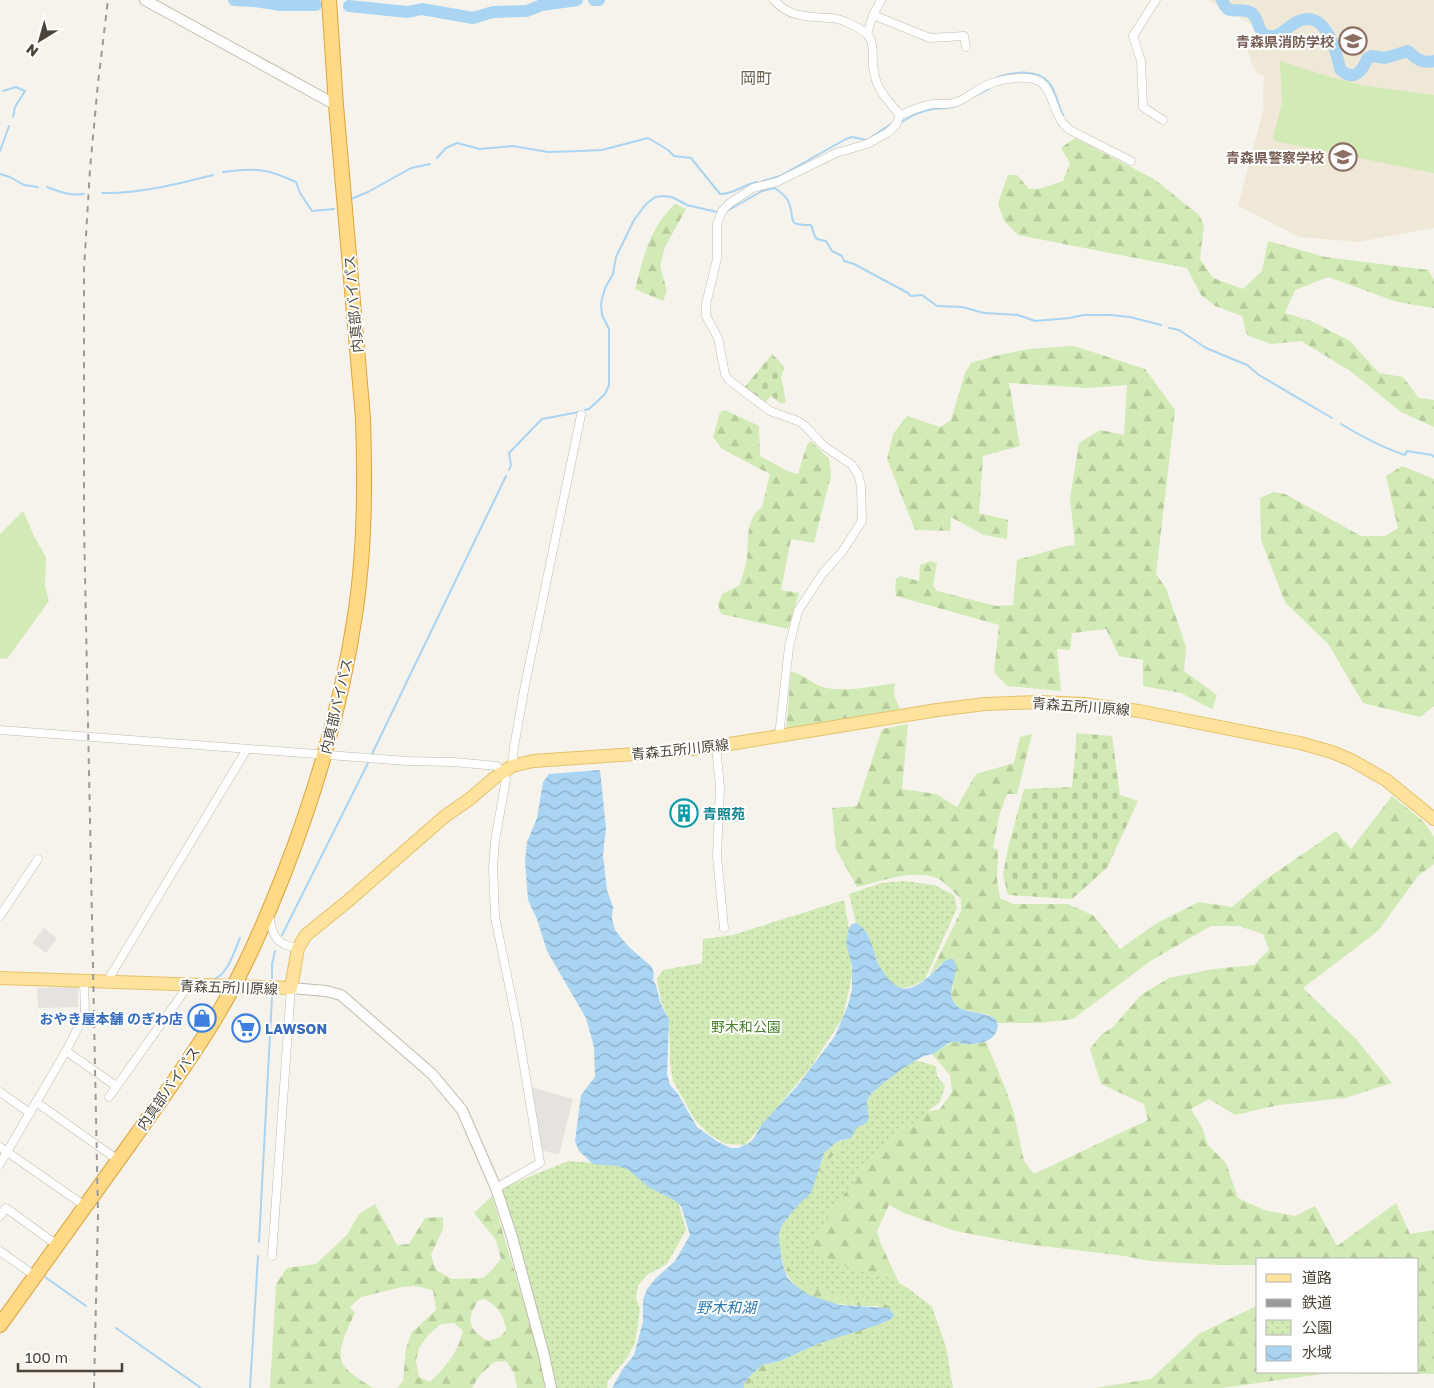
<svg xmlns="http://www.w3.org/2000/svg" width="1434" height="1388" viewBox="0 0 1434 1388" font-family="'Golos Text','Noto Sans JP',sans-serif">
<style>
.education{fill:#efe8d6}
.forest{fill:url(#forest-firs);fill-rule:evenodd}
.cemetery{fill:url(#cemetery-stones)}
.park{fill:url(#park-dots)}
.garden{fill:#d2eab5}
.parking{fill:#e5e3e0}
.water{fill:url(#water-waves)}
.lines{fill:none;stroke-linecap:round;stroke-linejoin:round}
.stream{stroke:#a9d4f2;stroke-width:2}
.river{stroke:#a9d4f2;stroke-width:12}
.minor-casing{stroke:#c2bbae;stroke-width:9}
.tertiary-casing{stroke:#c2bbae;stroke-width:12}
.primary-casing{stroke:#e6c16a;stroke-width:14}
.trunk-casing{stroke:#e0a43c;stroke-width:16}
.minor{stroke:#fff;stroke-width:8}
.tertiary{stroke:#fff;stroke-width:10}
.primary{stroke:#ffe39c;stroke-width:12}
.trunk{stroke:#ffd985;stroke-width:14}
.rail{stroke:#9a9a9a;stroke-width:2;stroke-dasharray:6 6;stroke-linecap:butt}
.labels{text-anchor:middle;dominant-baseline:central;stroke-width:4;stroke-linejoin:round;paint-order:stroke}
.education-label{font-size:14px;font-weight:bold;fill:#785e54;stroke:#fff;text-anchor:end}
.street-label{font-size:14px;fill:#4b4439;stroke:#fff}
.culture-label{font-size:14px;font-weight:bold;fill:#0d838f;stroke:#fff;text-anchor:start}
.shop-label{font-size:14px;font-weight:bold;fill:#366cbe;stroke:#fff;text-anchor:end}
.park-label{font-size:14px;fill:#4a7f2a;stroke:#fff}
.water-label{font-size:15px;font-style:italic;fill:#2e7ab2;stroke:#fff}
.quarter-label{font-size:16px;fill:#6e6250;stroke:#fff}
</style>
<defs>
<pattern id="forest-firs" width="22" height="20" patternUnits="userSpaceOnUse" patternTransform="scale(1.25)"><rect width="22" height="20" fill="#d2eab5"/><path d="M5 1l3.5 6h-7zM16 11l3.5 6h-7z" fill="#b6ca9c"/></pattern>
<pattern id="cemetery-stones" width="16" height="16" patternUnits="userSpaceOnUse" patternTransform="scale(1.25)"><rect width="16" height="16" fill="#d2eab5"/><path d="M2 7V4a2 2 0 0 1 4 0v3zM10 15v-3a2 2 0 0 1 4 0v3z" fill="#b6ca9c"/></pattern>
<pattern id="park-dots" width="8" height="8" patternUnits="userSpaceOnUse" patternTransform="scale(1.25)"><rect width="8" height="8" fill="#d2eab5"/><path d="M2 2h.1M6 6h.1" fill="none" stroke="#b6ca9c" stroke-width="1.8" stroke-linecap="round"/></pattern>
<pattern id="water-waves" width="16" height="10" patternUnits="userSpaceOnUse" patternTransform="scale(1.25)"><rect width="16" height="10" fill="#a9d4f2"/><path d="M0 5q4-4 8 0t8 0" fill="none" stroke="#8caec5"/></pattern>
</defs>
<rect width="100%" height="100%" fill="#f6f3ec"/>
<polygon class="education" points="1208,0 1434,0 1434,228 1358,242 1299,237 1238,206 1264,107 1263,96 1264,76 1258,74 1252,64 1248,51 1249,44 1266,36 1249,23"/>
<g class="forest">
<polygon points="1075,138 1154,179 1199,215 1204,225 1200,259 1213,278 1243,289 1262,271 1268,241 1325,257 1428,270 1434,280 1434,308 1397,302 1328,277 1295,290 1285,313 1311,321 1350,341 1379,373 1403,377 1419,398 1434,400 1434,427 1401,412 1349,370 1301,341 1271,344 1247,335 1242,316 1215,306 1201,295 1187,268 1018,235 1004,221 998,203 1008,175 1017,175 1029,189 1039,189 1063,181 1070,163 1061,148"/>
<path d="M675 204 686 209 665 247 660 266 667 291 663 301 635 289C643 258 650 227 675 204Z"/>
<polygon points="1074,346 1145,369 1175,410 1156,574 1166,588 1186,647 1184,671 1217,695 1212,709 1181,693 1143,686 1143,660 1119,656 1106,629 1072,633 1070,650 1057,649 1061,691 1007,686 994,672 999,625 896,596 895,589 896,579 900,576 919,581 920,565 930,561 937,563 933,586 937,591 996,606 1013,605 1017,560 1062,547 1075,545 1070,498 1079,443 1100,430 1124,435 1127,385 1088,388 1009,383 1020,446 983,456 979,513 1008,520 1007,539 984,535 951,517 950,531 915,530 887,459 893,434 907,416 940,427 951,420 965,373 971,363 994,356 1029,349"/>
<path d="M725 410 759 426 760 456 787 471 798 474 807 445 811 441 829 459 831 475 814 543 791 539 781 590 799 593 788 629 721 614 718 604 722 594 740 585C742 576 746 567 747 558 749 539 745 520 762 507L770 474 722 449 713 437 720 412Z"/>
<polygon points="1402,466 1434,479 1434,706 1420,717 1363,703 1329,645 1285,602 1261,540 1260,498 1273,492 1285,494 1361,536 1385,536 1398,528 1386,476"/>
<path d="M791 672C803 673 812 684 823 687 841 693 876 686 895 683L894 695 900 709 786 730Z"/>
<path d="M908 724 902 789 936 794 957 807 976 774 1014 763 1020 737 1032 734 1017 794H1007L999 816 993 848 998 850 997 880 1000 898 1013 904H1068L1094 916 1120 949 1157 923 1199 902 1232 907 1262 882 1336 831 1351 849 1392 796 1424 822 1434 837V864L1418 876 1378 931 1303 988 1356 1039 1392 1083 1345 1098 1279 1105 1235 1115 1209 1099 1191 1109 1202 1127 1208 1145 1226 1163 1238 1198 1264 1210 1295 1216 1315 1206 1337 1246 1396 1203 1410 1234 1434 1230V1374L1330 1373 1222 1388H1095L1151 1379 1199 1334 1258 1305V1372H1418V1259H1258V1265H1219L1150 1261 1125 1256 1025 1244 955 1231 904 1213 889 1205 877 1231 880 1242 922 1332 924 1388H744V1384L748 1378 762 1365 780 1361 820 1343 882 1323 879 1306C841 1306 790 1305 782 1259 779 1247 777 1237 782 1225L816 1178 824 1153 838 1141 847 1140 868 1107V1099L880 1085 912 1115 940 1109 952 1092 950 1075 932 1054 952 1042 976 1044 986 1042 1006 1090 1014 1114 1024 1161 1034 1174 1148 1120 1144 1104 1101 1084 1090 1049 1101 1035 1113 1027 1141 995 1169 978 1214 969 1254 965 1269 950 1263 934 1239 926H1211L1152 960 1073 1019 1039 1023H997C991 1008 967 1016 956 1005 947 997 955 989 953 979 952 974 946 967 943 962L929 976 961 911V899C954 893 946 882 937 878 912 869 882 881 857 887L836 849 832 808 857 806 882 729Z"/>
<path d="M492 1196 541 1361 545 1388H517L514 1373 506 1361 494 1362 479 1376 472 1388H397L403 1381 406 1348 412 1332 436 1310 433 1290 415 1286 402 1287 361 1297 350 1307 355 1313C349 1326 334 1353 344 1366 351 1375 364 1382 373 1388H270L276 1284 287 1268 316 1264 347 1235 359 1214 375 1204 397 1245 409 1244 425 1218 443 1217V1229L431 1255 436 1270 452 1279 483 1278 492 1270 501 1259 496 1240 474 1213ZM485 1299C498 1307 504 1315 506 1330L500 1337 488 1341C467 1330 466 1318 479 1300ZM454 1323 463 1331C458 1352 446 1367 430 1382L419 1377 416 1361 419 1348 429 1334 441 1324Z"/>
</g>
<g class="cemetery">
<polygon points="772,354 782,364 784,369 781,377 786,402 781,404 771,396 764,404 744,388"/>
<polygon points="1077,733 1112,736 1120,795 1138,801 1107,868 1072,899 1008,895 1003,875 1008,848 1024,789 1072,787"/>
</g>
<g class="park">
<path d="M904 881 934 885 954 895 957 908 925 979C913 988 901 989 886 989L876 957 856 923 849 894 881 883Z"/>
<polygon points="844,900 849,928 852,977 842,1019 811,1067 745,1145 726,1144 710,1135 695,1120 673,1081 670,1063 669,1020 661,1001 657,979 663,970 702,963 703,939 733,935"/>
<polygon points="915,1060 936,1066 937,1076 945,1086 940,1102 885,1145 858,1177 838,1202 819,1233 807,1245 816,1254 837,1264 891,1278 912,1291 932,1307 946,1347 953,1388 750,1388 750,1383 755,1377 800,1353 877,1330 897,1319 894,1308 879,1302 842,1298 799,1283 786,1263 781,1223 816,1176 861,1121 870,1098 883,1081"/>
<polygon points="568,1161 623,1165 678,1201 686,1230 667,1264 647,1275 638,1286 636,1298 640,1309 635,1343 627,1358 608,1381 607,1388 555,1388 523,1256 502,1188"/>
</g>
<g class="garden">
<polygon points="1280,61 1327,76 1366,86 1434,95 1434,173 1275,141 1273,137 1282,103"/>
<polygon points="23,511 34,536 46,557 45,586 49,601 7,659 0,658 0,534"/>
</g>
<g class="parking">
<polygon points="44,928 57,938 46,953 32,943"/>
<polygon points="78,987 78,1007 38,1008 37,988"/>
<polygon points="532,1087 573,1099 559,1155 541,1150"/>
</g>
<path class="water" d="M600 770 606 828 603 855 607 890 613 907 612 919 615 930 622 939 630 948 652 967 654 974 653 980 656 985 660 1002 669 1020 667 1074 670 1085 678 1094 697 1127 718 1142 731 1148H738L749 1143 754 1138 762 1124 798 1085 835 1036 848 1005 852 990V966L846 943 849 928 852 924 856 923C872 931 872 953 880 967 899 999 913 992 937 969 942 964 945 958 953 959 963 973 942 992 957 1006 967 1016 1003 1009 997 1030 993 1043 974 1045 964 1044 960 1043 956 1041 952 1042 951 1042 947 1044 946 1045 942 1048 937 1051 933 1054 930 1055 925 1055 922 1057 911 1062 872 1089 868 1099 864 1112 877 1122 857 1127L851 1138 838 1141 824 1153 811 1193 796 1207 782 1225 779 1233V1240L782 1262 787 1277 792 1283 809 1295 840 1305 888 1308 894 1315 891 1319 878 1325 820 1343 780 1361 762 1365 748 1378 744 1384V1388H612L622 1370 634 1355 643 1322V1300L647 1289 656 1278 675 1261 690 1235 681 1206 674 1200 650 1188 627 1169 617 1166 593 1164 579 1151 575 1141 581 1095 595 1077 594 1047 586 1018 547 951 537 919 528 900 525 861 527 842 537 818 543 782 549 774Z"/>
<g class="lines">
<g class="stream">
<path d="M998 77C1016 71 1044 68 1053 89 1057 98 1059 107 1063 115"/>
<polyline points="3,91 16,87 25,91 15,107 13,117"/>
<polyline points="975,96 990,88"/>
<path d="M900 123C911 116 920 111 933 109 944 108 953 109 963 103"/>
<polyline points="0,151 9,126"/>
<path d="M437 158 446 148 457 143 480 149 513 146 548 152 580 151 602 150 648 138 668 150 674 156 691 158 720 194C733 195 744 184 757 182"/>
<path d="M223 172C256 168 265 168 296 182L300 193 312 211 334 209"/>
<polyline points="0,174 10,177 24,185 38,187"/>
<polyline points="763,181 780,176 846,139 852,137 867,140 891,124"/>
<path d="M47 187C60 192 70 196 84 194"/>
<path d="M102 193C138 194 178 184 213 175"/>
<polyline points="351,199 368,192 411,168 430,164"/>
<path d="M727 211 762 191 775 188C780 192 787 196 789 203 796 221 785 225 811 225 816 236 811 239 826 241L832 251 842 256 844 261 854 264 908 293 911 296 922 295 937 306 962 307 984 313 1018 315 1035 321 1070 318 1083 315H1110L1130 317 1161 325"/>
<polyline points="1169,328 1179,330 1206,348 1247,365 1259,375 1332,418"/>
<polyline points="585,410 589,409 605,394 609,385 609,329 602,315 601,303 605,288 613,274 616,257 634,220 646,204 655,197 662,196 672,197 687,205 717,212"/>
<path d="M1341 424C1361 436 1383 448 1405 455L1407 451 1432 455 1434 457"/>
<polyline points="509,470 511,465 509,453 542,419 579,412"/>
<polyline points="372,754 506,476"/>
<polyline points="282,935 368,763"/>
<polyline points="272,978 272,964 275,951"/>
<path d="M212 980C228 976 234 951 240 938"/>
<polyline points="259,1242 272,997"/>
<polyline points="45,1277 86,1306"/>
<polyline points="116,1328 201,1388"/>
<polyline points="250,1388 258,1256"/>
</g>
<g class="river">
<polyline points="234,0 255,1 281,5 316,5"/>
<polyline points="594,0 599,0"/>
<path d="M1222 0C1228 16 1234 8 1247 11 1261 14 1255 33 1268 36 1279 38 1286 28 1295 23 1324 6 1336 49 1340 69 1353 82 1362 72 1367 59L1372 56 1385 58 1408 51C1417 59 1422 64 1434 61"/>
<polyline points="349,6 408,12 422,9 473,18 493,12 527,11 542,5 577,0"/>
</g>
<g class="minor-casing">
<g id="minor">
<path d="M774 0C789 18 810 17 831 18 842 19 857 26 866 33 875 41 872 55 873 66 876 91 885 96 900 115"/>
<polyline points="1156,0 1133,36 1141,61 1143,107 1163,120"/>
<polyline points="873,15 930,38 964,36 966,47"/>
<polyline points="867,34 873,15 881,0"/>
<polyline points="0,730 407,761 454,762 497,766 506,779 495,841 493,867 495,917 517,1024 540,1163 496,1188"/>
<path d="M779 736 789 647 798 611 823 573 842 552 862 521 861 486 858 474 852 465 824 446 804 425 798 421 770 411 729 380 725 374 718 338 706 316V304L717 259V224L722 211 730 203 753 188 777 182 836 153 867 144 887 133 896 125 900 115C911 111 922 105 934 104 941 104 949 105 957 102 967 98 976 90 987 85 1000 79 1032 73 1043 84 1056 98 1052 116 1070 130L1131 161"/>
<polyline points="716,746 720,787 717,856 724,928"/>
<polyline points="512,766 514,747 525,685 581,415"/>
<path d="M269 915C272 935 276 945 298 948"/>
<polyline points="0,916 38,859"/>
<polyline points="106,983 247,749"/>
<polyline points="66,1051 116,1086"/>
<polyline points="0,1092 30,1113"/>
<polyline points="109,1097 188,986"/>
<polyline points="36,1102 118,1160"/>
<polyline points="0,1147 85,1206"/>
<polyline points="0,1164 66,1051 85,1014 84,982"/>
<polyline points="0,1216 6,1208 57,1245"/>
<polyline points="0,1251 35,1276"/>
<polyline points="272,1256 291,988"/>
</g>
</g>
<g class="tertiary-casing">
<g id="tertiary">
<polyline points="145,0 336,105"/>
<polyline points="291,988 326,991 341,995 432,1074 462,1110 496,1188 512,1237 544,1355 551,1388"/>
</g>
</g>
<g class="primary-casing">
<polyline id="primary" points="0,978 291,988 298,948 306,935 348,901 444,817 471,798 493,779 512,766 533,761 650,753 712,747 937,710 985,704 1040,702 1084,704 1139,711 1300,743 1332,752 1351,760 1386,780 1434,819"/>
</g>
<g class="trunk-casing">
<path id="trunk" d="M0 1325C44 1263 88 1202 132 1141 162 1098 193 1057 219 1012 246 967 266 919 285 871 318 786 343 699 356 609 365 546 365 482 363 418L336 105 329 0"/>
</g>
<use href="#minor" class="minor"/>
<use href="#tertiary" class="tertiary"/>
<use href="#primary" class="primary"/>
<use href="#trunk" class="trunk"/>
<polyline class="rail" points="94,1388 98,1214 84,525 84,269 90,169 98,83 108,0"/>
</g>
<defs>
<g id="university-ring" transform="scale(1.4375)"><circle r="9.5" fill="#fff" stroke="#8d6e63" stroke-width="1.5"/><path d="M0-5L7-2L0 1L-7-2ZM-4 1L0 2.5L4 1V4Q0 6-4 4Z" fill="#8d6e63"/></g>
<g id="building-ring" transform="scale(1.4375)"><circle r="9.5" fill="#fff" stroke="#0f9aa8" stroke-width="1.5"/><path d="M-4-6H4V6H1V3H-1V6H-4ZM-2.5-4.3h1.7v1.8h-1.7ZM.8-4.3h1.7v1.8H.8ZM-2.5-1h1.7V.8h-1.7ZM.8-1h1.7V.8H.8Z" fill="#0f9aa8"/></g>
<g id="shop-ring" transform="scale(1.4375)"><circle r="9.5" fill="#fff" stroke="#3f7fe0" stroke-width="1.5"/><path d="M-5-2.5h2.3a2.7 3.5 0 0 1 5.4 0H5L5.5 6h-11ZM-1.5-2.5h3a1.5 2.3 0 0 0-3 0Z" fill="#3f7fe0"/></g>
<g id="supermarket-ring" transform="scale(1.4375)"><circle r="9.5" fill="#fff" stroke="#3f7fe0" stroke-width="1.5"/><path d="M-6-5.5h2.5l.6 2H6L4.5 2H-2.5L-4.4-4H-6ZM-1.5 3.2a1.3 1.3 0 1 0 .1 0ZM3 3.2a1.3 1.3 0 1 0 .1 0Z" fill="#3f7fe0"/></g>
</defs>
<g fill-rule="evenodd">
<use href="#university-ring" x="1353" y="41"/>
<use href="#university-ring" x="1343" y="157"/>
<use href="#building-ring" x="684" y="813"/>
<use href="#shop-ring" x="202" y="1018"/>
<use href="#supermarket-ring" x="246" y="1028"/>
</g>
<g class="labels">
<g class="education-label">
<text x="1334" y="41">青森県消防学校</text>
<text x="1324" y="157">青森県警察学校</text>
</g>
<g class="street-label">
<text transform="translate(353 304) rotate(-95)">内真部バイパス</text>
<text transform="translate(336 706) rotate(-77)">内真部バイパス</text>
<text transform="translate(1081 706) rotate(4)">青森五所川原線</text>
<text transform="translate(680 749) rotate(-6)">青森五所川原線</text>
<text transform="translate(229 987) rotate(2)">青森五所川原線</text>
<text transform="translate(168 1088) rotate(-55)">内真部バイパス</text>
</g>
<g class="culture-label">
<text x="703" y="813">青照苑</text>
</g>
<g class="shop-label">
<text x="183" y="1018">おやき屋本舗 のぎわ店</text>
<text x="265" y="1028" text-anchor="start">LAWSON</text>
</g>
<g class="park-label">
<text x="746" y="1026">野木和公園</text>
</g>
<g class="water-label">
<text x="726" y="1307">野木和湖</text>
</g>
<g class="quarter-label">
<text x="756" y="78">岡町</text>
</g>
</g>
<rect x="1256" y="1258" width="162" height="115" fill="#ffffff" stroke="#b7b4b0"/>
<rect x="1266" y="1274" width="25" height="8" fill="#ffe39c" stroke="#b7b4b0"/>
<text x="1302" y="1283" font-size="15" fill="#4b4439">道路</text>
<rect x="1266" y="1299" width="25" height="8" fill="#9a9a9a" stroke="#b7b4b0"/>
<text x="1302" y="1308" font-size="15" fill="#4b4439">鉄道</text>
<rect x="1266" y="1320" width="25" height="15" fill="url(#park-dots)" stroke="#b7b4b0"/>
<text x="1302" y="1333" font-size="15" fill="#4b4439">公園</text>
<rect x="1266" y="1346" width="25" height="15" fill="url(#water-waves)" stroke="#b7b4b0"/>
<text x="1302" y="1358" font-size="15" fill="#4b4439">水域</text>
<g transform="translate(40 40) rotate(217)" stroke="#ffffff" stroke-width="4" paint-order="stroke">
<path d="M0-4L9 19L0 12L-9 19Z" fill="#4b4439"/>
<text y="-8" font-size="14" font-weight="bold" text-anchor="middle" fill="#4b4439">N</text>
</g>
<path d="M18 1363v8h104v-8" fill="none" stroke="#4b4439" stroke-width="2.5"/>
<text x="25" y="1363" font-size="15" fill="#4b4439" stroke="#ffffff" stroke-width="4" paint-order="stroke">100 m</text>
</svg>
